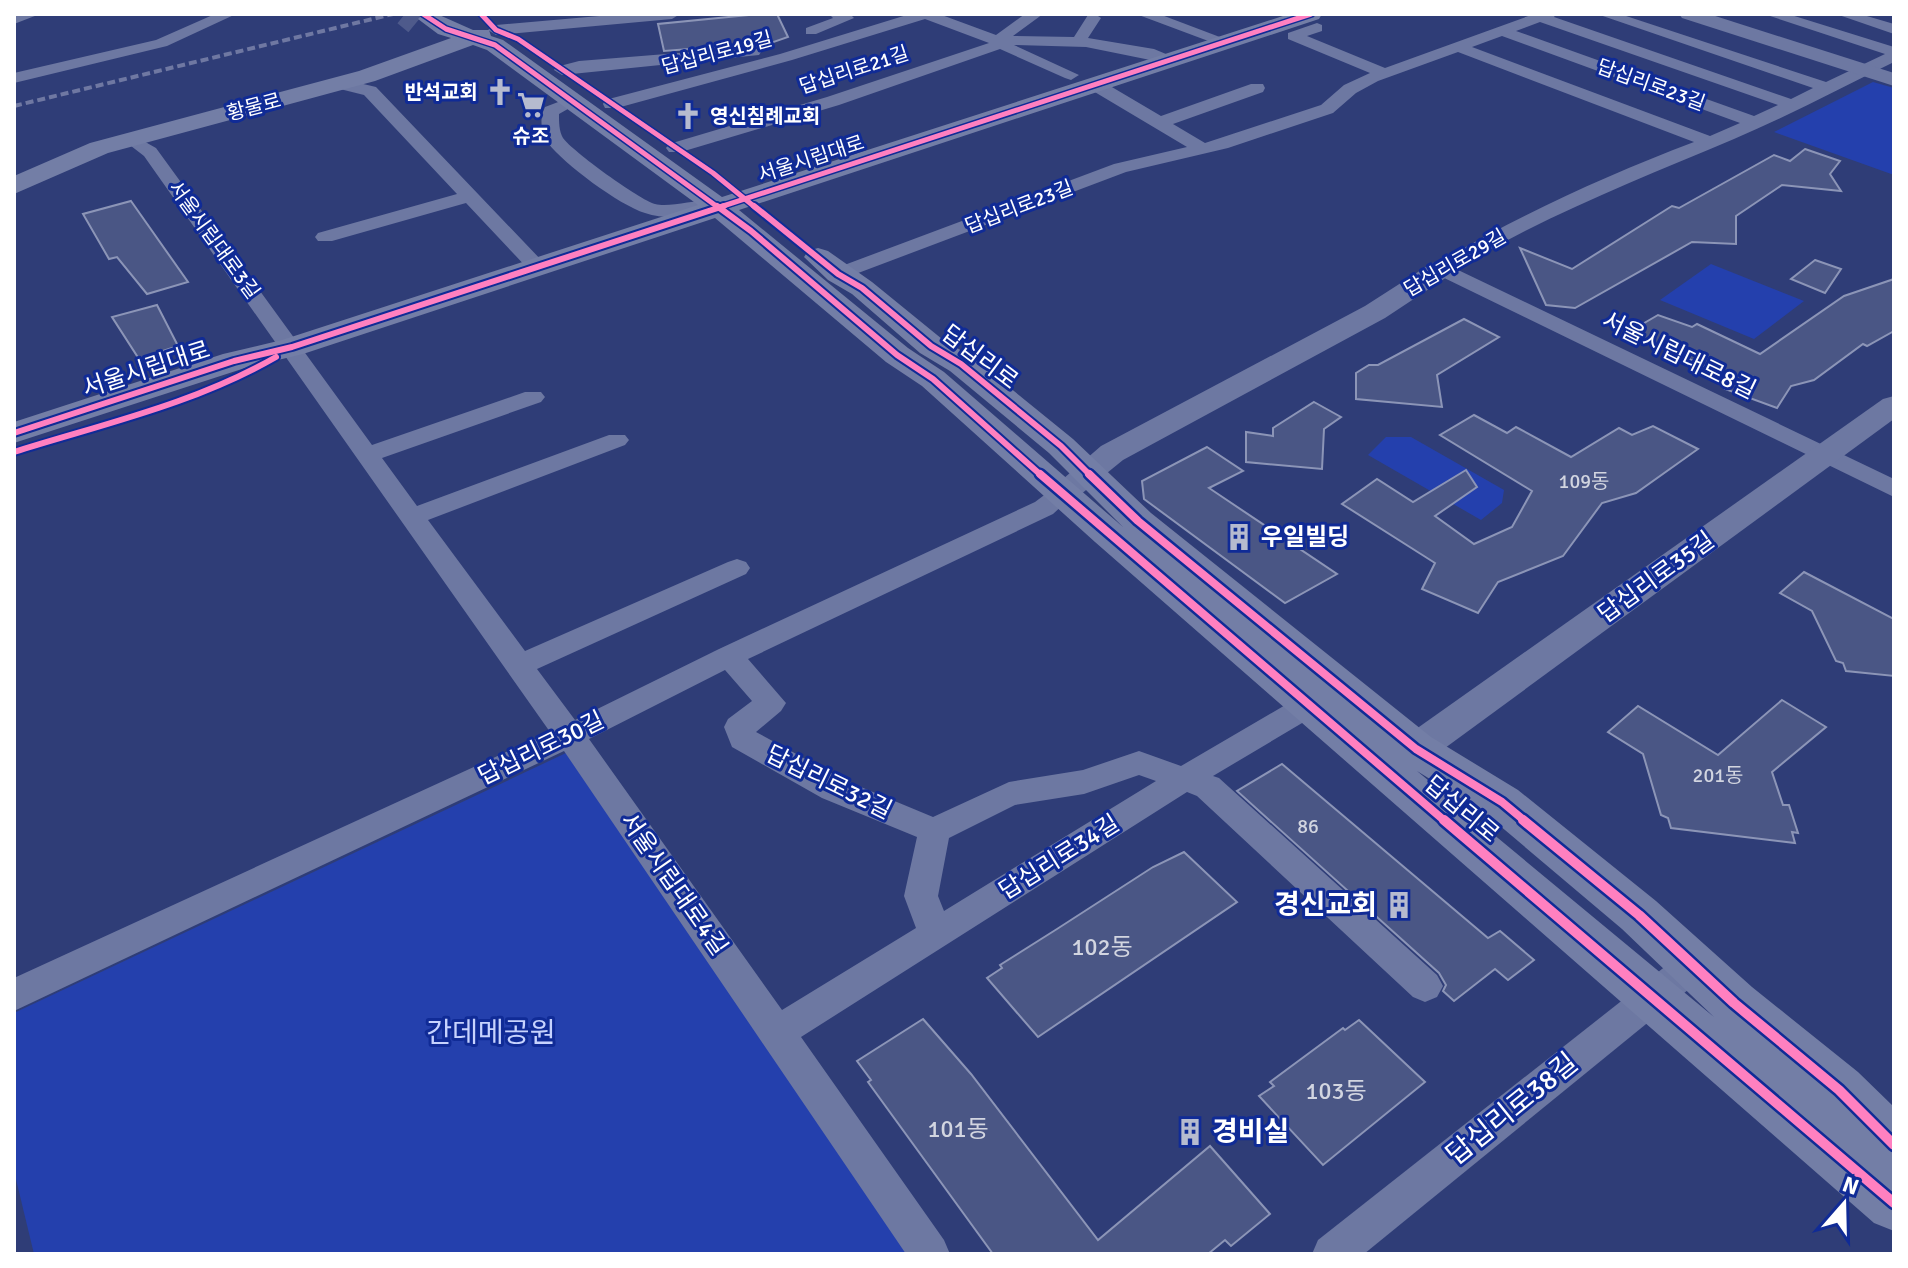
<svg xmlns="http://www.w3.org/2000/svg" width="1908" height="1268" viewBox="0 0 1908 1268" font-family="Signika,'Noto Sans KR',sans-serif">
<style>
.green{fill:#2440ad}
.building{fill:#4a5685;stroke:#8c95b7;stroke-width:2}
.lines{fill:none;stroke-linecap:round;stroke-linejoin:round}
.secondary-tunnel{stroke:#4e5a8b;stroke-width:24;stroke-dasharray:24 12;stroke-linecap:butt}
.minor{fill:#6d78a2;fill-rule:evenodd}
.tertiary{fill:#6d78a2;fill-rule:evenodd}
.secondary{fill:#737ea6;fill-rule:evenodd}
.rail{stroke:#6f78a2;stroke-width:4;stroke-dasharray:8 4;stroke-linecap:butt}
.cycleway-far3-casing{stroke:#102b96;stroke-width:8}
.cycleway-far2-casing{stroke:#102b96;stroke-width:10}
.cycleway-far1-casing{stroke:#102b96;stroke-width:13}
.cycleway-casing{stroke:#102b96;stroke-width:15}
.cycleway-far3{stroke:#ff80c0;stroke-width:5}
.cycleway-far2{stroke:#ff80c0;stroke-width:6}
.cycleway-far1{stroke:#ff80c0;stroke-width:8}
.cycleway{stroke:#ff80c0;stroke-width:10}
.labels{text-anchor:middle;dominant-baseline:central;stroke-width:6;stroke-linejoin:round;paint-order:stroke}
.far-street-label{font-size:20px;fill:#fff;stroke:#102b96}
.far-poi-label{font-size:20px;font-weight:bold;fill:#fff;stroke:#102b96;text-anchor:end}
.number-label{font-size:20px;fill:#d2d5e0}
.street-label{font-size:24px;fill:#fff;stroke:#102b96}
.poi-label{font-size:24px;font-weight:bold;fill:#fff;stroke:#102b96;text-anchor:start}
.near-number-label{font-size:24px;fill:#d2d5e0}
.near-poi-label{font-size:28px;font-weight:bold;fill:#fff;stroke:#102b96;text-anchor:end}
.near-park-label{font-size:28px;fill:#c7d3fe;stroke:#102b96}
.near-street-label{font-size:28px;fill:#fff;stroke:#102b96}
</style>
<rect width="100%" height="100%" fill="#2f3d77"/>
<g class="green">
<polygon points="1873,82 1894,88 1894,175 1774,132"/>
<polygon points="1711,264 1804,301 1754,339 1660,300"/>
<polygon points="1386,437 1411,437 1504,490 1502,503 1481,520 1368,455"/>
<polygon points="566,753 908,1254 34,1254 14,1171 14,1013"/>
</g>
<g class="building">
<polygon points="759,14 777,14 788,37 759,47 753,44 664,51 658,24"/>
<polygon points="1805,149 1840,161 1830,174 1841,191 1782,185 1736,216 1736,244 1692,242 1575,308 1546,305 1520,248 1572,269 1672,206 1679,208 1774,155 1790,161"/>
<polygon points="131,201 188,282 147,294 117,257 109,259 83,214"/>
<polygon points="1815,260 1841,269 1825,293 1791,279"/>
<polygon points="1894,279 1894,331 1867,346 1863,344 1814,380 1791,386 1777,408 1725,389 1729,377 1629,332 1658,315 1692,327 1697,324 1760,354 1844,296"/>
<polygon points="157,305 178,346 139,359 112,317"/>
<polygon points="1464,319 1499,337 1437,375 1442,407 1356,399 1356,373 1369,365 1378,365"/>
<polygon points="1314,402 1341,417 1324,429 1322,469 1246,462 1246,432 1273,436 1273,428"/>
<polygon points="1474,415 1507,433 1516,427 1571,457 1619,428 1632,435 1653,426 1698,449 1636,493 1602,503 1563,556 1498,582 1478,613 1422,589 1435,563 1342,504 1377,479 1413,502 1466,470 1477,487 1435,516 1474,544 1512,527 1532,491 1440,435"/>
<polygon points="1207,447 1243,471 1209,488 1337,574 1285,603 1144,499 1142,481"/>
<polygon points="1804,572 1894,619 1894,676 1846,671 1843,663 1836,661 1812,611 1780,593"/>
<polygon points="1782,700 1826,727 1772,772 1783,805 1789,805 1798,833 1792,832 1795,843 1671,828 1668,818 1661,815 1643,754 1608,732 1638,706 1718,755"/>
<polygon points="1282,764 1488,938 1500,931 1534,960 1508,980 1495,969 1454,1001 1443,991 1446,985 1439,973 1237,791"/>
<polygon points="1184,852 1237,902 1038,1037 987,978 1002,968 1000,965 1057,929 1153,867"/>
<polygon points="923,1019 971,1074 1098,1240 1210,1146 1270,1214 1231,1246 1225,1240 1208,1254 993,1254 868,1082 871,1080 857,1061"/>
<polygon points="1359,1020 1425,1082 1323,1165 1259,1096 1274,1086 1270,1082 1343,1028 1345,1030"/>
</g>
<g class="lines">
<polyline class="secondary-tunnel" points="405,14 416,23"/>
<g class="minor">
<polygon points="14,14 40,14 14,24"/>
<polygon points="215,14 236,14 167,46 14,83 14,73 156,40"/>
<polygon points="622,14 680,14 672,19 496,35 488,30 496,25"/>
<polygon points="829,14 850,14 854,18 816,34 806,34 806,28 833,18"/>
<polygon points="910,14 939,14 996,35 1025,14 1043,14 1013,36 1074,37 1088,15 1095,14 1101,18 1088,38 1154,49 1178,59 1170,64 1086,47 1014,45 1079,75 1071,80 1065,78 1000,49 839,105 681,152 669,152 666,148 669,144 827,97 989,43 925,19 792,60 617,108 605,108 603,104 605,100 780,54"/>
<polygon points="1136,14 1159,14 1233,42 1231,45 1219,45"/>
<path d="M1534 14H1556L1554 17 1791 99 1813 88 1597 14H1620L1826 82 1885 54 1764 14H1788L1894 47V62C1841 88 1788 116 1734 139 1639 179 1546 215 1456 269L1894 479V497L1434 273 1431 269 1434 265C1516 217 1604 176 1694 142L1458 52 1378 81 1356 93 1333 113 1228 148 1126 172 845 278 838 280 828 274 831 270 1114 164 1187 147 1088 88 1086 84 1088 80H1100L1161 116 1251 84H1263L1265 88 1263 92 1173 124 1205 143 1321 105 1344 85 1370 73 1288 39V33L1317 23 1322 25V31L1307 36 1385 68ZM1540 22 1778 105 1754 116 1516 31ZM1502 36 1740 123 1710 136 1472 47Z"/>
<polygon points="1836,14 1860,14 1894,24 1894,34"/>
<polygon points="753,47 761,52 759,55 562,75 554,70 556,67 579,61"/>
<polygon points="342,79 376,87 544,263 547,267 544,271 530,271 466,203 332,241 318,241 315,237 318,233 457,194 364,95 336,88 334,84"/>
<path d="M574 96 582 101 559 114C559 122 559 131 563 138 572 151 640 200 655 204 675 209 716 192 729 206L726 210C703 216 668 221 645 213 619 205 564 164 548 143 541 132 539 119 545 107Z"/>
<path d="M131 134 156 148 372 445 525 392H541L545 397 541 402 382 458 417 506 609 435H625L629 440 625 445 428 520 525 651 728 562 737 559 746 562 750 568 746 574 537 669 575 720 719 649 1035 502 1055 487H1073L1077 492 1053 514 748 659 786 703 781 711 756 732 844 780 933 817 1009 782 1083 770 1139 751 1181 766 1299 697 1309 694 1319 697 1324 705 1319 713 1213 776 1219 778 1437 975 1443 986 1437 997 1425 1002 1413 997 1197 796 1187 792 801 1037 944 1240 950 1254H906L564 751 14 1011V978L550 732 144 156 122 139ZM725 670 752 701 728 719 724 727 732 747 822 798 917 837 904 896 916 928 782 1010 589 739ZM1139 775 1156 781 944 911 938 896 949 838 1015 805 1084 794Z"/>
<polygon points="1693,950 1705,954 1710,965 1705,976 1364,1254 1312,1254 1318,1240 1681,954"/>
</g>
<g class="tertiary">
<polygon points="1679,14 1709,14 1894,73 1894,86 1682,18"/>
<polygon points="1441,261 1450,263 1454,269 1450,275 1385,318 1123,460 1075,499 1064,502 1053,499 1048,492 1101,446 1365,306 1432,263"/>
<polygon points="1894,396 1894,419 1430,759 1416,764 1402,759 1396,749 1402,739 1883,399"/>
</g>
<path class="secondary" d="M423 14H437L473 30H489L491 36 503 40 722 197 1289 14H1322L1319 19 739 210 908 348 944 372 1123 527 1049 453 950 371 920 353 852 294 828 280 804 257 808 251 818 248 828 251 872 282 942 339 972 357 1073 439 1151 513 1431 737 1518 790 1656 901 1752 987 1858 1072 1894 1107V1231L1874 1223 1095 542 922 386 886 362 715 218 303 354 245 368 14 443V422L223 354 282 340 698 205 487 50 473 45 375 81 108 153 14 194V176L90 143 359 71 451 38 438 34 418 19ZM1417 771 1486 814 1622 929 1714 1017Z"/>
<polyline class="rail" points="14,106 393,14"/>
<g class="cycleway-far3-casing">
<g id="cycleway-far3">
<polyline points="423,14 446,29 495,45 719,208"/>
<polyline points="481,14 496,30 518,39 713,173 756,208"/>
<polyline points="717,208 1311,14"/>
</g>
</g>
<g class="cycleway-far2-casing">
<g id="cycleway-far2">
<polyline points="717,206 751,231 897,355 933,379 1042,476"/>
<polyline points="754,206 838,274 862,288 931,346 961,364 1061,446 1091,476"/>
<polyline points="14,433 234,361 292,347 724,206"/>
<path d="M14 452C103 424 194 404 276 357"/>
</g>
</g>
<g class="cycleway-far1-casing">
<g id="cycleway-far1">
<polyline points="1040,474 1446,822"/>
<polyline points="1089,474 1138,521 1416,749 1502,802 1526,822"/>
</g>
</g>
<g class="cycleway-casing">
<g id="cycleway">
<polyline points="1444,820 1894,1203"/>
<polyline points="1523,820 1639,915 1734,1003 1839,1090 1894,1145"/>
</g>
</g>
<use href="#cycleway-far3" class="cycleway-far3"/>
<use href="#cycleway-far2" class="cycleway-far2"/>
<use href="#cycleway-far1" class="cycleway-far1"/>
<use href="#cycleway" class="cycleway"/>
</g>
<defs>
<g id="church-bare" transform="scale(2.16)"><path d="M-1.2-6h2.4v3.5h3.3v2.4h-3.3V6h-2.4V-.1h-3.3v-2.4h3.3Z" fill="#b6bbcf" stroke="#102b96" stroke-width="2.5" paint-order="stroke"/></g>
<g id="supermarket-bare" transform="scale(2.16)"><path d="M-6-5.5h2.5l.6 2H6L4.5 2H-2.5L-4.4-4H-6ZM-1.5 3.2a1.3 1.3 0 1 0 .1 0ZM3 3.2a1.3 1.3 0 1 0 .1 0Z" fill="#b6bbcf" stroke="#102b96" stroke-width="2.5" paint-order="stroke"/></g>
<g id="building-bare" transform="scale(2.16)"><path d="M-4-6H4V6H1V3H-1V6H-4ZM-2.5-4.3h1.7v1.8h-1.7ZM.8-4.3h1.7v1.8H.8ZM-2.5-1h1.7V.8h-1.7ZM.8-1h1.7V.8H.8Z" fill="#b6bbcf" stroke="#102b96" stroke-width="2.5" paint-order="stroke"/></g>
</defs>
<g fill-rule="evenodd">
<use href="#church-bare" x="500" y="92"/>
<use href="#supermarket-bare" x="531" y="105"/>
<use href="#church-bare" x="688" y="116"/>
<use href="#building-bare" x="1239" y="537"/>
<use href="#building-bare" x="1399" y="905"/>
<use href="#building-bare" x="1190" y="1132"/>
</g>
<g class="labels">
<g class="far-street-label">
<text transform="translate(717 53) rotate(-15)">답십리로19길</text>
<text transform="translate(854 70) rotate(-18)">답십리로21길</text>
<text transform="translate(1651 85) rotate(20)">답십리로23길</text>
<text transform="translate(254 107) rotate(-15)">황물로</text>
<text transform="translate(811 159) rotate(-18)">서울시립대로</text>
<text transform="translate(1019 207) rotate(-21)">답십리로23길</text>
<text transform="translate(214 240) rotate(54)">서울시립대로3길</text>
<text transform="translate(1455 263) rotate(-30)">답십리로29길</text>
</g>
<g class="far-poi-label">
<text x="478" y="92">반석교회</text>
<text x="710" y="116" text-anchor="start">영신침례교회</text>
<text x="531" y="136" text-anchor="middle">슈조</text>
</g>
<g class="number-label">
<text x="1584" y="481">109동</text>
<text x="1718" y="775">201동</text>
<text x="1308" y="826">86</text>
</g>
<g class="street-label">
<text transform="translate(1679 355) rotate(26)">서울시립대로8길</text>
<text transform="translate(980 357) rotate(37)">답십리로</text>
<text transform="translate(146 369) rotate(-18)">서울시립대로</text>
<text transform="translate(1656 577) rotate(-36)">답십리로35길</text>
<text transform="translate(541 748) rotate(-26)">답십리로30길</text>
<text transform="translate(829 782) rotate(26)">답십리로32길</text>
<text transform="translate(1462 809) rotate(40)">답십리로</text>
<text transform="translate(1059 857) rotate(-32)">답십리로34길</text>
<text transform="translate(674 884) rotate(55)">서울시립대로4길</text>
</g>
<g class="poi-label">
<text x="1261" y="537">우일빌딩</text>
</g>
<g class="near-number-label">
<text x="1102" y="947">102동</text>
<text x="1336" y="1091">103동</text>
<text x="958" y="1129">101동</text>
</g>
<g class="near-poi-label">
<text x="1377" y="905">경신교회</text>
<text x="1212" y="1132" text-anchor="start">경비실</text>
</g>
<g class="near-park-label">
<text x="491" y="1033">간데메공원</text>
</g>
<g class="near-street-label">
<text transform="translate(1512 1109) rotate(-39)">답십리로38길</text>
</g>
</g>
<rect width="1908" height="1268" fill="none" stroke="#ffffff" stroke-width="32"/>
<g transform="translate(1844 1204) rotate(20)" stroke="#102b96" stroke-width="6" paint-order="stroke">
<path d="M0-6L14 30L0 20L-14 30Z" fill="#ffffff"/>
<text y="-12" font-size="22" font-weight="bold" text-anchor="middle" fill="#ffffff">N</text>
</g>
</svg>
